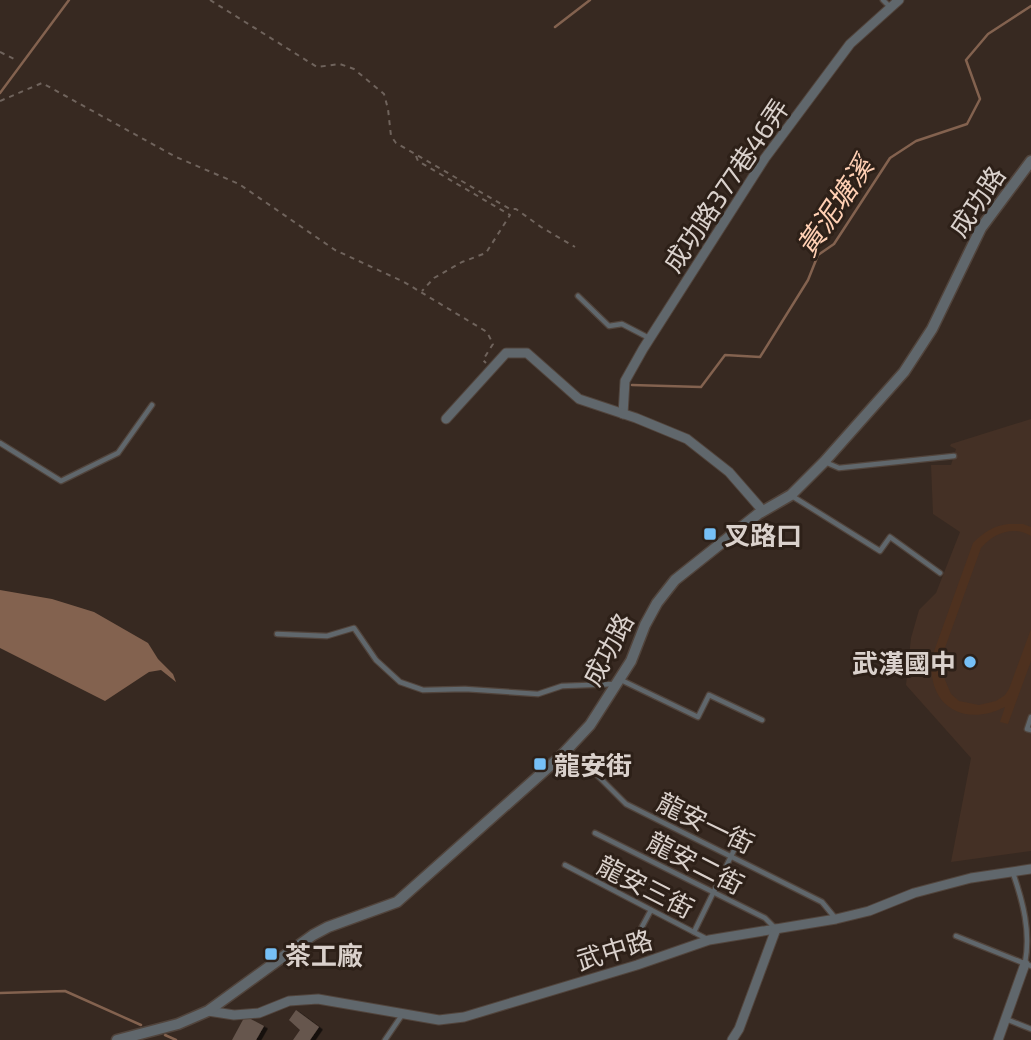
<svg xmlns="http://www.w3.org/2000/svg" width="1031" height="1040" viewBox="0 0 1031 1040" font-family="'Exo 2','Noto Sans TC',sans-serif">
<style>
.built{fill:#443025}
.green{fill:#4e311f}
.water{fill:#83624f}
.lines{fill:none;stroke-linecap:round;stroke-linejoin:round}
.stream{stroke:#83624f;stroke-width:2.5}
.building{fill:#66564d;filter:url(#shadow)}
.service-casing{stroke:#51443c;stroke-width:7}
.minor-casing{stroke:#51443c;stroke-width:11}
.tertiary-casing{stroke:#51443c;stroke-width:13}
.path{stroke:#6f635c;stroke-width:2;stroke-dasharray:5 5;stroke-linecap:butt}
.service{stroke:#60676c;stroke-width:4.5}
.minor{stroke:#60676c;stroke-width:9}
.tertiary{stroke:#60676c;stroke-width:10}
.poi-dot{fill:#76c0f7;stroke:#2d2018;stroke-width:2.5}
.labels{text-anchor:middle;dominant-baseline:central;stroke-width:6;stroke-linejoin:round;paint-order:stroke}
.street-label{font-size:26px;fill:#dad1cc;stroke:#2d2018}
.poi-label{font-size:26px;font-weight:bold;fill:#dad1cc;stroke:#2d2018;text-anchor:start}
.water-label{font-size:28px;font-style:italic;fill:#ffcfb3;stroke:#2d2018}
</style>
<defs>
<filter id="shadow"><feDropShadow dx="4" dy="2.5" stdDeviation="0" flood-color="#0009"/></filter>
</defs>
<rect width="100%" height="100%" fill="#372921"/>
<polygon class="built" points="1031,419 1031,851 951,862 971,758 906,685 911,638 919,610 936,593 960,532 933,514 931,465 951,465 956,449 950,446 951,444"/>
<path class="green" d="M1008 524H1023L1031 527V536C1014 525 993 533 981 548L942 656 945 680 951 694 959 701 979 705 996 701 1005 695 1009 689 1031 629V661L1008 724 1000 722 1005 707C963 728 926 705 932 657L973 543C984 532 993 526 1008 524Z"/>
<polygon class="water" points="0,590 52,599 94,612 148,643 158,659 173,674 176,682 161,670 149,672 105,701 0,648"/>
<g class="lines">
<g class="stream">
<polyline points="555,27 590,0"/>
<polyline points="0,93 69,0"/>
<polyline points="632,385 701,387 725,355 760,357 808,280 818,255 834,244 890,158 916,141 967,124 980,99 966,60 988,34 1031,6"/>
<polyline points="0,993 65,991 141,1025"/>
<polyline points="165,1035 176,1040"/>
</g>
</g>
<g class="building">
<polygon points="296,1010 319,1027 310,1040 293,1040 300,1030 289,1020"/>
<polygon points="245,1016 264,1026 256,1040 232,1040"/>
</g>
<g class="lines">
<g class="service-casing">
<g id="service">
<polyline points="883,0 890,7"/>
<polyline points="578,296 609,326 622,324 649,338"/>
<polyline points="0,443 61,481 118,453 152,405"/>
<polyline points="825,462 839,468 954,456"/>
<polyline points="792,496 880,551 890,537 940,573"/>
<polyline points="277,634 327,636 354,628 376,660 400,682 423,690 465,689 538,694 562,686 616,684"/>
<polyline points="619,679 698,717 709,695 762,720"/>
<polyline points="1031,717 1027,729 1031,730"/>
<polyline points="562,757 590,768 626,804 822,902 836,919"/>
<polyline points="595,833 765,918 776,929"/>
<polyline points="565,865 707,939"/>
<path d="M1013 873C1023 902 1031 932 1025 963"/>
<polyline points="694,932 739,840"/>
<polyline points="956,936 1031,966"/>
<polyline points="636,938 651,910"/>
<polyline points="1006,1019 1031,1029"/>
<polyline points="385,1040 402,1015"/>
</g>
</g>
<g class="minor-casing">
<g id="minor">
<polyline points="623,414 625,381 643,349 765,158 850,44 899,0"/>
<polyline points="446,419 506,353 527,353 579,399 636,418 687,439 729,472 763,511"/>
<polyline points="208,1011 234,1015 259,1013 289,1001 318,999 439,1020 464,1017 637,965 709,940 836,919 869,911 914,893 971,878 1031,869"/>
<polyline points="732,1040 739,1029 776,929"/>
<polyline points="998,1040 1025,964"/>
</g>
</g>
<g class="tertiary-casing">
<polyline id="tertiary" points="117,1040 178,1024 208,1011 313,935 328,927 397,902 561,756 590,725 631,661 645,625 657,603 675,580 758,514 791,495 824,462 904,372 932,329 981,228 1031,161"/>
</g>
<g class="path">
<polyline points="210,0 317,67 340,64 354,69 384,94 388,109 391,136 396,143 510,209 516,209 541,227 575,247"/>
<polyline points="0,52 16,60"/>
<polyline points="0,101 42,83 176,157 239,184 335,250 404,282 487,332 493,344 483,360 486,363"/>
<polyline points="416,156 418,161 510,215 486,253 462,262 434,278 422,291"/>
</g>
<use href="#service" class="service"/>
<use href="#minor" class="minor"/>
<use href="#tertiary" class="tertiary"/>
</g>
<g class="poi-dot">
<rect x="703" y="527" width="14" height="14" rx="3.5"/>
<circle cx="970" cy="662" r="7"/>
<rect x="533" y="757" width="14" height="14" rx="3.5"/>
<rect x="264" y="947" width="14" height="14" rx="3.5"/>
</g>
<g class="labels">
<g class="street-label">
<text transform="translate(725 185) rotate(-56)">成功路377巷46弄</text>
<text transform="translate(976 201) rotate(-56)">成功路</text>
<text transform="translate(607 649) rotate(-62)">成功路</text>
<text transform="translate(706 822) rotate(26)">龍安一街</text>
<text transform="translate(696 862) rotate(27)">龍安二街</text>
<text transform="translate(646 886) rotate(27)">龍安三街</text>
<text transform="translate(614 949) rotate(-17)">武中路</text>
</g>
<g class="poi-label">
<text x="724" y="534">叉路口</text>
<text x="956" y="662" text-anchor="end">武漢國中</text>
<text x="554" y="764">龍安街</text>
<text x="285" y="954">茶工廠</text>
</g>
<g class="water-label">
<text transform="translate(834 206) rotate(-56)">黃泥塘溪</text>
</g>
</g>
</svg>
